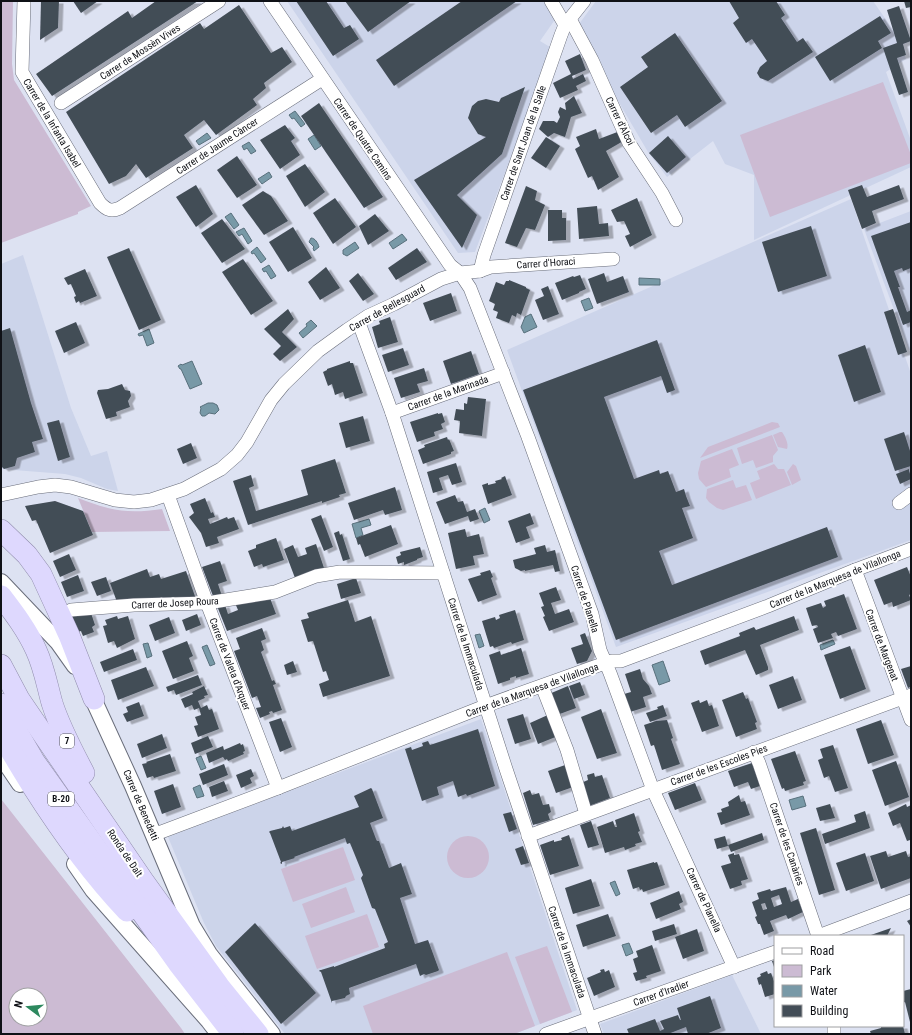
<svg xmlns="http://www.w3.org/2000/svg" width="912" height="1035" viewBox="0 0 912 1035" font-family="'Roboto Condensed',sans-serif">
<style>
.built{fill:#ccd4ea}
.green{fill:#ccbbd3;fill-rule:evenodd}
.water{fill:#7899a7;stroke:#58707c}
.building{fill:#434d57;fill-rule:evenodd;filter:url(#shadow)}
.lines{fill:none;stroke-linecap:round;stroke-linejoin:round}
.minor-casing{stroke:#696d7a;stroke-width:14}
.tertiary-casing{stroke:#696d7a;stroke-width:18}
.trunk-casing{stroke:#908cac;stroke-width:22}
.minor{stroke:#fff;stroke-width:13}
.tertiary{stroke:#fff;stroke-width:16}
.trunk{stroke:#ded8fe;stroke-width:21}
.labels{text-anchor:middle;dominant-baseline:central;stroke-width:4;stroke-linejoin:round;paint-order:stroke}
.shield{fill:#fff;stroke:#57585c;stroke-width:1}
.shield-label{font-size:9px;font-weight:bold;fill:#0f1116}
.street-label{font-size:10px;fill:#0f1116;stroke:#fff}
</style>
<defs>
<filter id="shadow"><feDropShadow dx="4.5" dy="2.5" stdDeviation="0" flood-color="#0004"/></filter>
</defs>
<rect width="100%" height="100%" fill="#dde2f2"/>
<g class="built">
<polygon points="287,1 547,1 555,17 554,21 540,41 550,47 535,93 475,252 458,253"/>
<polygon points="596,1 873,1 898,37 906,59 886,72 911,141 911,167 754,240 754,175 725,164 713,141 667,177 648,152 614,94 579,24"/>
<polygon points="851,199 911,374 911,540 616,647 507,350"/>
<polygon points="911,211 911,349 909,350 864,229"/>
<polygon points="23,255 71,408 91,456 107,451 118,491 107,489 81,478 65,474 1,469 1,264"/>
<polygon points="481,719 577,1010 514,1034 285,1034 216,946 204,923 168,837"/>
<polygon points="732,975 761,1034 604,1034 600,1024"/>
</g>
<g class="green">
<polygon points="1,1 13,1 12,64 14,80 91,206 78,212 78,214 1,243"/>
<polygon points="883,82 911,155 911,163 770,217 740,135"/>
<polygon points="772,422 778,423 780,427 700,458 708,447"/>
<path d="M780 432H782C785 436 789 444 787 449L778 447 773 435Z"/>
<polygon points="772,435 778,450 773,456 773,462 756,468 753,460 742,464 737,448"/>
<polygon points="732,449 739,465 729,469 731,477 706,487 699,479 698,473 701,461"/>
<polygon points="774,464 778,469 784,469 791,485 756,499 750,483 760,479 757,471"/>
<polygon points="793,464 796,466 801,480 792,485 787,472"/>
<polygon points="733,480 736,488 746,485 752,500 723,510 717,508 709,502 706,498 707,489"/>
<path d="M78 498C112 511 127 514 162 509L170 531 92 532Z"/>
<path d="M1 799 181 1028 185 1034H1ZM16 995H40V1019H16Z"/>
<circle cx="468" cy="857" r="21"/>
<polygon points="343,847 355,880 293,902 281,869"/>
<polygon points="346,887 355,912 311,928 302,904"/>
<polygon points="367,914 379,947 317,969 305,936"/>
<polygon points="547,946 572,1012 540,1024 515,957"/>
<polygon points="507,952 535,1026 514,1034 373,1034 363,1006"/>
</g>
<g class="water">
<polygon points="295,111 305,124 301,127 294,118 292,119 289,115"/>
<polygon points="207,133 211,138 199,145 196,141"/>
<polygon points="314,135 321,146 315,150 308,139"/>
<polygon points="249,142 256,151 251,154 247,148 244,150 242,146"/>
<polygon points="269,172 272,177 262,184 258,179"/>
<polygon points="231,213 239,225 234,229 225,217"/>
<polygon points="244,228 252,241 248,244 242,234 239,236 236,232"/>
<polygon points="402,234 407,240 393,249 389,243"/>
<path d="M311 238C315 238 318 243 319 247L314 251 313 248 314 247 309 242Z"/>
<polygon points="355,242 359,248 347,256 343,254 343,250"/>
<polygon points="257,247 266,259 261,263 254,253 252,254 251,252"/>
<polygon points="269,265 276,276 271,279 266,271 264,272 262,269"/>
<polygon points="639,278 660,279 660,285 639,285"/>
<polygon points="589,298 593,308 585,311 581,301"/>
<polygon points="531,314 537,327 524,333 521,327 525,317"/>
<polygon points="311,320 317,326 303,338 299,333 307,326 306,324"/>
<polygon points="149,329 154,343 147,346 143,335 139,336 138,334"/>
<polygon points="192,361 202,384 190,389 181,369 180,369 178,366 181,364 182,365"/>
<polygon points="208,403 213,403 217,405 219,410 215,414 209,413 205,416 202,416 200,413 201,408 200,407"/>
<polygon points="485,508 490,520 484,523 479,511"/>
<polygon points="369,519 371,525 361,528 363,535 356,538 352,524"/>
<polygon points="480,634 484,646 479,648 475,635"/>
<polygon points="833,640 835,644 821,650 820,645"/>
<polygon points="148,643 152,656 147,658 143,644"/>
<polygon points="207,645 215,664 210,666 202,647"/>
<polygon points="663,661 670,681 659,685 652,665"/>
<polygon points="201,756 206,768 201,770 196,758"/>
<polygon points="200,785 204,796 197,798 193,788"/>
<polygon points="803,796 806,806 792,810 789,800"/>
<polygon points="615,881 620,894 616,896 610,883"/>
<polygon points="629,943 633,953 626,956 622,945"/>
</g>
<g class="building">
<polygon points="41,1 59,1 58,28 40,40"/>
<polygon points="73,1 98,1 81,13"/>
<polygon points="156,1 198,1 52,96 36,74 128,11 132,18"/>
<polygon points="296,1 326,1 344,28 350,25 359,39 333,56"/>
<polygon points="345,1 411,1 368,32"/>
<polygon points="462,1 517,1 394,86 376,60"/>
<polygon points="729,1 776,1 785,15 781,18 797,42 803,38 813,52 768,81 760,78 757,73 760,67 767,61 752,39 746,43 733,23 739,18"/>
<polygon points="904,1 911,1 911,7 906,8"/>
<polygon points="239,5 271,53 282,47 292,62 264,83 266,88 253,99 257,105 216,135 204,120 184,135 193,148 146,178 136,164 126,176 109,184 66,112 200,23 204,29"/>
<polygon points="899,6 911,41 903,44 906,55 897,58 908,92 899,95 883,48 897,43 887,10"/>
<polygon points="880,16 891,33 878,41 882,48 830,81 815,57"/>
<polygon points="675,33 722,101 685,127 677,115 651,133 620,87 648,67 641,57"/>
<polygon points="580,54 586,70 572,76 573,79 583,74 586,81 576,86 578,90 560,98 553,83 571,74 565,61"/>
<polygon points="525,87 502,154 457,195 477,215 462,248 414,180 486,137 478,134 468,118 472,106 478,101 486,99 499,102 501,98"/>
<polygon points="574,96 582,113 571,117 565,137 554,133 548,137 539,129 543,121 554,121 557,123 560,117 558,112 560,107 566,110 565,103"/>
<polygon points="319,103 383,197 364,208 301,116"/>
<polygon points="285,125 295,138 291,141 300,155 280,169 260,140"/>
<polygon points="596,129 599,139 620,131 625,140 606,151 619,177 598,190 592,176 588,178 575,149 580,146 576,137"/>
<polygon points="668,136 686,157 667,173 649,153"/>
<polygon points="546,137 560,146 546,168 531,158"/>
<polygon points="237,156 257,185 237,198 217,170"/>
<polygon points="305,164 325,192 305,207 286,176"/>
<polygon points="196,185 213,214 196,227 176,197"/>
<polygon points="862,185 867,197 899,185 904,199 872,211 876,223 862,229 848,190"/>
<polygon points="526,186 537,191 535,200 545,205 535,230 526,228 517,247 505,243"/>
<polygon points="263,191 271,196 288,221 264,235 242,205"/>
<polygon points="335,198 356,227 333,244 313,213"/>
<polygon points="637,198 652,235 630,247 625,236 630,234 624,221 617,222 611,210"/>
<polygon points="597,206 599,224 608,223 609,236 579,239 577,208"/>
<polygon points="548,210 562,210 562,218 566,218 566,240 548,241"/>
<polygon points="375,214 389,231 368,245 359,226"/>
<polygon points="222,219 245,249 222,263 201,233"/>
<polygon points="911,222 911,268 903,271 902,268 894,271 900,287 898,287 907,312 911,310 911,322 903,325 871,236"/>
<polygon points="811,226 827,276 778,292 762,242"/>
<polygon points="293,227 312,258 288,272 269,242"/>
<polygon points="129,248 161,320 139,330 107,257"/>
<polygon points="417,248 427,262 396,280 388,268"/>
<polygon points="243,259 273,301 251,315 222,272"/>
<polygon points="326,267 340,288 320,300 308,282"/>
<polygon points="85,269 97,296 80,303 79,301 76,303 74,297 76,296 71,284 68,285 64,278"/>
<polygon points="358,273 374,294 363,301 349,281"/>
<polygon points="604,273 607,282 623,276 629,292 597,304 588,279"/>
<polygon points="580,275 586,289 579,292 579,293 562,300 555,283 573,276 574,277"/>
<polygon points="509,280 526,287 526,288 530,290 521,315 517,313 516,317 512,315 509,323 496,318 498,312 493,310 495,304 489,301 496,282 504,285 506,281 509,281"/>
<polygon points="548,286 559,314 543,320 535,300 544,296 541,289"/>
<polygon points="451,293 457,311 430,321 423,303"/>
<polygon points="288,309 294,319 282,332 297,347 280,361 273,354 281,346 264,329"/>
<polygon points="893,309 907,352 898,355 884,312"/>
<polygon points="390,317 398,342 378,348 372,327 380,324 379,321"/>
<polygon points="76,322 85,343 64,353 55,331"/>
<polygon points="10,328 31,403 43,439 32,442 35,452 17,458 15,466 4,469 1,466 1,331"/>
<polygon points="657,340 675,390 667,393 661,376 604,397 634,479 659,470 660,474 668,471 676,492 684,489 686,496 690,506 682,508 693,538 659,551 672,585 827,527 838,557 616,640 523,390"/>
<polygon points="865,345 881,392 854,402 838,355"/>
<polygon points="403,348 409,365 388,372 382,355"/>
<polygon points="471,351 479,374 451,384 443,361"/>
<polygon points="350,361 350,363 353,363 363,393 345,399 343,392 335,395 332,384 328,386 323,372 327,370 327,369"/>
<polygon points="424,368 428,381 417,384 420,392 401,398 394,378"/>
<polygon points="122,384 125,390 130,391 131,396 128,401 130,407 116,412 117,416 106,419 97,393 98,390 108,389"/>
<polygon points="468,397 486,399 482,436 459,433 460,421 454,420 456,409 464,410 464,403 467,404"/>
<polygon points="438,413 438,414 442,413 445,422 441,424 443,429 434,432 435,436 417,442 410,422"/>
<polygon points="363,416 370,441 346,448 339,423"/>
<polygon points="59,420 70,457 58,461 47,423"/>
<polygon points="904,432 911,454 911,466 895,471 884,439"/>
<polygon points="447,437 448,440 449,439 454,451 451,452 451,454 423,464 418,450 425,447 424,445"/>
<polygon points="191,443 197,458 183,464 177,449"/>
<polygon points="335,459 346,493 339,495 340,497 322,503 322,501 248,525 233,481 251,475 254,486 249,488 256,511 308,495 301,470"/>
<polygon points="456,463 462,482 452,485 448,475 439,478 443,490 433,493 427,472"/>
<polygon points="909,469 911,479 900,484 896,474"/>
<polygon points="505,476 512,495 488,504 482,485 488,483 488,485 496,483 495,481 502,479 501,478"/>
<polygon points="395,487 402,510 385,515 383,510 354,520 348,503"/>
<polygon points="455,495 458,502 463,501 467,512 475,509 479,519 470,522 468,516 445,524 436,502"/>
<polygon points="205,498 211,513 213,512 215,517 208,519 210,524 227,517 228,519 234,517 239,529 217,537 219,543 206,547 201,533 189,517 194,513 190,504"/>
<polygon points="55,501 83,511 93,535 50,553 36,520 32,521 25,506"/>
<polygon points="530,513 534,524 526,527 530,538 516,543 508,521"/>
<polygon points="321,515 333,547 324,551 311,519"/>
<polygon points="391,525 398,544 365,557 360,544 358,545 356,538"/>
<polygon points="465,529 467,537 479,534 484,554 473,556 475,565 456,569 448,533"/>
<polygon points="339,531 340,535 342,534 350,559 343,561 334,533"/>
<polygon points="276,538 284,560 263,567 262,564 254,567 248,551 256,548 256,545"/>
<polygon points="316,544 324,568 295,578 284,549 293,545 298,557 307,554 305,548"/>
<polygon points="545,545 547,552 555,550 560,571 555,572 553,565 525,571 525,570 521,571 515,568 513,560 536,554 534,548"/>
<polygon points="420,547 423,557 417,559 417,560 404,565 404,562 398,564 396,557 401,555 400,552"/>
<polygon points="69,554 76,570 60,577 53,561"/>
<polygon points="220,561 227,581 218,584 222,596 213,596 202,567"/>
<polygon points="907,567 911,577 911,594 909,595 911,600 893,607 892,602 884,605 874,580"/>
<polygon points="147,569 150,577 159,574 161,579 186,571 196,599 117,602 110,583"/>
<polygon points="490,570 493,577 491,578 497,595 478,602 468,579 481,575 480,573"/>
<polygon points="78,575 84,591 67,597 61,582"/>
<polygon points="106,577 111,591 97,596 91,582"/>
<polygon points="356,578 361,593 341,599 337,584"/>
<polygon points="556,587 561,600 551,603 555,614 569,609 574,622 549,631 543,617 545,616 541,607 544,606 539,593"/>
<polygon points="844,594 857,629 838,636 836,632 831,634 833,638 818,643 813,629 818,627 817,625 812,626 806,608 821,603 823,608 826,606 824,601"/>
<polygon points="270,598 276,614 227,631 217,606 225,605 228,614 238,610 235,603"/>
<polygon points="348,600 355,622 371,616 390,676 323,697 319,684 329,680 326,671 323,672 313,641 308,642 301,620 309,618 307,613"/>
<polygon points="515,610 524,640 512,644 511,642 494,648 493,646 490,647 482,621 495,617 496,620 500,618 499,615"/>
<polygon points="91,613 95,625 92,627 94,632 83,636 81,631 78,632 71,615"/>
<polygon points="197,614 201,625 186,631 182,620"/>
<polygon points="117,616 118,619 128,616 135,639 117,648 114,641 108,643 103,626 107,625 105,620"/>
<polygon points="794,616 799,630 760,645 768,667 768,670 756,675 745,650 705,665 700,651 740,636 739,633 754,627 756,630"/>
<polygon points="169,617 175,633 155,641 149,625"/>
<polygon points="262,628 266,639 261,641 264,650 261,652 272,681 274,680 276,684 273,685 282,710 273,713 272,711 269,712 270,714 260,718 256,708 261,707 257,696 252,698 234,651 240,649 236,638"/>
<polygon points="585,633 592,651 587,661 577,664 571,648 583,644 580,635"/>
<polygon points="187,641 193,656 189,658 194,671 173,679 162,651"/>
<polygon points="850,646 866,689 840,699 824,655"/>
<polygon points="521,648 529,674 516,678 516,676 510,678 510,680 498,684 489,655 500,651 501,655"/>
<polygon points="133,649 137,660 104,672 100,662"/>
<polygon points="293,661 297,672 287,675 284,665"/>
<polygon points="911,666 911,687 908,688 901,669"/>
<polygon points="146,667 154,686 118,700 111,680"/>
<polygon points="640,669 643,679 649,686 652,694 643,697 646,707 630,712 624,694 631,692 625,674"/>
<polygon points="198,675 202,685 176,695 174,690 168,692 166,687"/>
<polygon points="793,676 802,700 778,709 769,685"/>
<polygon points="580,682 585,695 574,699 569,686"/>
<polygon points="204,686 208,695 204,696 205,698 198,701 201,708 207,705 209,710 212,709 219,729 198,737 194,726 198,725 195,717 201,715 199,708 194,710 192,705 185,708 181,699 193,694 192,692"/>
<polygon points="568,686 576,708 557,715 549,694"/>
<polygon points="743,692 746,699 748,698 757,722 755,723 757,729 736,737 722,700"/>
<polygon points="699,700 700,703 707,700 709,706 712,705 719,726 702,732 691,703"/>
<polygon points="139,702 144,716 127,722 123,714 128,712 126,707"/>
<polygon points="663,705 667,716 650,722 646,713 658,709 657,707"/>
<polygon points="601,709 617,753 597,759 581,717"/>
<polygon points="523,714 531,739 515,744 507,719"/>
<polygon points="550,714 558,736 538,744 530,723"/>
<polygon points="281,718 292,747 280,752 269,722"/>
<polygon points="667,720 673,738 671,739 680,764 662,770 654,745 651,746 644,725 656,721"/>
<polygon points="881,720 894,755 868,764 856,729"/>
<polygon points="478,729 495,786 467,796 466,794 458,797 453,781 437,787 439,795 422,801 405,749 411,747 412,750 423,746 422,743 428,741 430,745"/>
<polygon points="162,734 167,748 142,758 137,744"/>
<polygon points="208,736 213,747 195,754 191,743"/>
<polygon points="240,743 241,745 243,744 245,751 243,752 244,754 228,761 227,759 225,760 223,757 209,763 206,753 223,746 224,750"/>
<polygon points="833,745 848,788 835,792 829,776 824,778 818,760 823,758 820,749"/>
<polygon points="795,751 806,781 803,782 804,785 785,791 784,788 782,789 771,759"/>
<polygon points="170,754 176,771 154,778 153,776 147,778 142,764 147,763 146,762"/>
<polygon points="896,761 909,797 885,806 872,770"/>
<polygon points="752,763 760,786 751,789 748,782 734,787 728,771"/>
<polygon points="224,764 228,775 203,785 199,774"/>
<polygon points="568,764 576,786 556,793 548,771"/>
<polygon points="251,769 254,776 250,778 252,783 241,788 236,775"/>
<polygon points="594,773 595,777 602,775 610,798 589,806 581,783 588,780 587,775"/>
<polygon points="224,781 228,791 212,797 209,787"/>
<polygon points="695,783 702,800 675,810 668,793"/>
<polygon points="173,784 181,807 162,814 154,791"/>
<polygon points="371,788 372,789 383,818 370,823 376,839 377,841 379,841 389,868 401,863 412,894 400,898 415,944 428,940 439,970 438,971 426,975 424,974 420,976 416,964 349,988 350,994 346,996 345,998 332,1001 332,1003 321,972 319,971 320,970 321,970 334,966 334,967 385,948 384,944 388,942 375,909 372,908 361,878 363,875 350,843 347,844 345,838 294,857 295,858 282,862 282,864 280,863 281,862 270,833 269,832 270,831 282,828 283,826 284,828 290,826 292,831 359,807 354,796"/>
<polygon points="530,790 532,795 539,793 543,805 549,804 551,812 548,814 550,820 533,825 523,793"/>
<polygon points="739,795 741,802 745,801 750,815 721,825 717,813 722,812 721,809 729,806 728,802"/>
<polygon points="830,804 835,818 820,821 816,808"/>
<polygon points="906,804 907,807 911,805 911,843 910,840 907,841 900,823 893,826 888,813"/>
<polygon points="865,811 870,828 825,844 822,834 856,822 854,815"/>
<polygon points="511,812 517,829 509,832 503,814"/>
<polygon points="634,813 640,831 638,832 642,842 635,844 636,846 625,850 624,847 605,853 597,827 613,821 615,827 617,827 615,820"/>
<polygon points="591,821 599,845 588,848 580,825"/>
<polygon points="816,828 835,890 819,895 800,833"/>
<polygon points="762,833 764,840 731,852 728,845"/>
<polygon points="569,835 579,866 550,875 540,845 554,840 554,842 562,840 561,838"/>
<polygon points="725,836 728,846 717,849 714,839"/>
<polygon points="523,846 529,863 521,865 515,849"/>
<polygon points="886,851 888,857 906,851 908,857 911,856 911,878 881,889 870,856"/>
<polygon points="734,853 734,855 739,854 748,879 741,881 742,885 730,889 721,866 731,863 728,855"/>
<polygon points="865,853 874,881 846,891 836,863"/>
<polygon points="654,862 654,863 657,862 665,885 643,892 642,889 640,890 639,887 633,889 627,870"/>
<polygon points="591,879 600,906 573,914 565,888"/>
<path d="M786 887 791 902 798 899 803 912 788 919 786 915 770 921 774 931 764 935 760 924H758L755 917 757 916 752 902 759 899 757 893 770 889 771 891ZM779 895 782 904 774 907 771 898ZM765 903 767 909 763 910 761 904Z"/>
<polygon points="679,891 683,902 679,904 681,909 656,919 650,903"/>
<polygon points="608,914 616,936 583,947 576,925"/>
<polygon points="911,919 911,927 907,921"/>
<polygon points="255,923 316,993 281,1024 225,952"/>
<polygon points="674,924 677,934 655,941 652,931"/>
<polygon points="891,928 887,936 868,936"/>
<polygon points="697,929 704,951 683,959 675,937"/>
<polygon points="652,945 661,971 646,976 647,978 636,981 633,973 637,972 633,959 638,957 636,951"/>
<polygon points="775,960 775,970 772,961"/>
<polygon points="604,969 605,972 609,970 615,987 594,996 587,978 601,972 600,970"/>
<polygon points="767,971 768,974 771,973 775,984 775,994 765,997 761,984 759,985 757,978 761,976 760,974"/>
<polygon points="911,989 911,1022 910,1022 905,1002 903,1003 903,991"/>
<polygon points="710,996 721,1028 706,1034 688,1034 686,1027 668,1034 629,1034 627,1029 655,1019 660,1031 664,1029 660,1021 678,1015 680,1020 681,1020 677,1008"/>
<polygon points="881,1026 903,1026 905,1034 871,1034 870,1031 881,1028"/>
</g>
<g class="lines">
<g class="minor-casing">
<g id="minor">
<path d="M24 1 22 72 100 203C107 210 111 212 120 208L322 79"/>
<polyline points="270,1 450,265 460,273 470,288 528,437 592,614 600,650 610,673 653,790 734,967"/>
<polyline points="551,1 565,25"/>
<polyline points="570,19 592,60 629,143 662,193 676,220"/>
<polyline points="61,103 219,1"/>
<polyline points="480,271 484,255 561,35 565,25 584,1"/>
<polyline points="359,323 392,413 506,769 595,1034"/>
<polyline points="392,413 498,375 503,372"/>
<polyline points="1,495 38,487 55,485 71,487 115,500 134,502 151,500 184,489 221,469 237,455 247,442 271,400 284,384 318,351 347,330 368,316 394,304 441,279 460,273 480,271 491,267 613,259"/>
<polyline points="168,495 207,603 278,788"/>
<polyline points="899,503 911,494"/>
<polyline points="855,570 911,720"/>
<polyline points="71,610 134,605 207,603 275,592 316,576 340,572 443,573"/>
<polyline points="542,686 567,750 586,814"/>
<polyline points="754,752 759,763 818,936"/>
<polyline points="153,833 161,832 278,788 485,706 605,663 612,661 621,661 768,606 855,570 911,549"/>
<polyline points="528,836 911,695"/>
<polyline points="818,936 911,901"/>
<polyline points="546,1034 775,952"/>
<polyline points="834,1034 834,1026"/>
</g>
</g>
<g class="tertiary-casing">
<g id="tertiary">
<polyline points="1,582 58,642 75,666"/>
<polyline points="89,690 133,786 192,926 209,954 272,1034"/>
<polyline points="1,756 20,784"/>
<polyline points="75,864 93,890 209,1021 219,1034"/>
</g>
</g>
<g class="trunk-casing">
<g id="trunk">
<polyline points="1,530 27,555 41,574 69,635 94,699"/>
<path d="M1 596C14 613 27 630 36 650 44 667 47 685 52 703 60 728 72 750 84 773"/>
<polyline points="1,665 19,699 144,882 219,986 258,1034"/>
<polyline points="1,704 34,761 178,963 233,1034"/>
<path d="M1 735C12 752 22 770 33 787 61 831 92 874 127 911"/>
</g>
</g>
<use href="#minor" class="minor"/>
<use href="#tertiary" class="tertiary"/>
<use href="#trunk" class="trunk"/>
</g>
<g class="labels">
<g class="shield">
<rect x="60" y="734" width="14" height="14" rx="3"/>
<rect x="48" y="792" width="26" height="14" rx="3"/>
</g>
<g class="shield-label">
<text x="67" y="741">7</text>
<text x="61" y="799">B-20</text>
</g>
<g class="street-label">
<text transform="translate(140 52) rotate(-33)">Carrer de Mossèn Vives</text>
<text transform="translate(620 121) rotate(64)">Carrer d'Alcoi</text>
<text transform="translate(52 123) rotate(59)">Carrer de la Infanta Isabel</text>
<text transform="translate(363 139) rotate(56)">Carrer de Quatre Camins</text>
<text transform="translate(523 143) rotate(-71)">Carrer de Sant Joan de la Salle</text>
<text transform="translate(217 146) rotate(-33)">Carrer de Jaume Càncer</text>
<text transform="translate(546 263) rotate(-4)">Carrer d'Horaci</text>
<text transform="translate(387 308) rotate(-29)">Carrer de Bellesguard</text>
<text transform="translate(448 393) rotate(-20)">Carrer de la Marinada</text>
<text transform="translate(835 579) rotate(-22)">Carrer de la Marquesa de Vilallonga</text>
<text transform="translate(585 599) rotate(72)">Carrer de Planella</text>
<text transform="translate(175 603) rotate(-3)">Carrer de Josep Roura</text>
<text transform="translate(466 644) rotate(72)">Carrer de la Immaculada</text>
<text transform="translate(882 645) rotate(69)">Carrer de Margenat</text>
<text transform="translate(230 664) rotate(69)">Carrer de Valeta d'Arquer</text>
<text transform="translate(532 690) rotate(-20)">Carrer de la Marquesa de Vilallonga</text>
<text transform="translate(719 765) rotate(-20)">Carrer de les Escoles Pies</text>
<text transform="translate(141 805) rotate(67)">Carrer de Benedetti</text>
<text transform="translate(787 844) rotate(71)">Carrer de les Canàries</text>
<text transform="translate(125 853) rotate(56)">Ronda de Dalt</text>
<text transform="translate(704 900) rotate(65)">Carrer de Planella</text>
<text transform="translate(567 952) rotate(71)">Carrer de la Immaculada</text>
<text transform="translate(661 993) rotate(-20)">Carrer d'Iradier</text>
</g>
</g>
<rect width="912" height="1035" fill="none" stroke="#0f1116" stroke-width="4"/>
<rect x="774" y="935" width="130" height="92" fill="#ffffff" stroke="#9fa0a2"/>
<rect x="782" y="948" width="20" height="6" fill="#ffffff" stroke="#9fa0a2"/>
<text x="810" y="955" font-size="12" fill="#0f1116">Road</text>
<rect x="782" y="965" width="20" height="12" fill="#ccbbd3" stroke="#9fa0a2"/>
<text x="810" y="975" font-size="12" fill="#0f1116">Park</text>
<rect x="782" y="985" width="20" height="12" fill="#7899a7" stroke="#9fa0a2"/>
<text x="810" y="995" font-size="12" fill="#0f1116">Water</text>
<rect x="782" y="1005" width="20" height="12" fill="#434d57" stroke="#9fa0a2"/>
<text x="810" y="1015" font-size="12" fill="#0f1116">Building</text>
<g transform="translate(28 1007) rotate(286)"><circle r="19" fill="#ffffff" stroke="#9fa0a2"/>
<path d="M0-3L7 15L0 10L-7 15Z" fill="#2d895f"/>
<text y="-6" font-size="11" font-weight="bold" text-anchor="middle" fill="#0f1116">N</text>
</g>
</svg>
